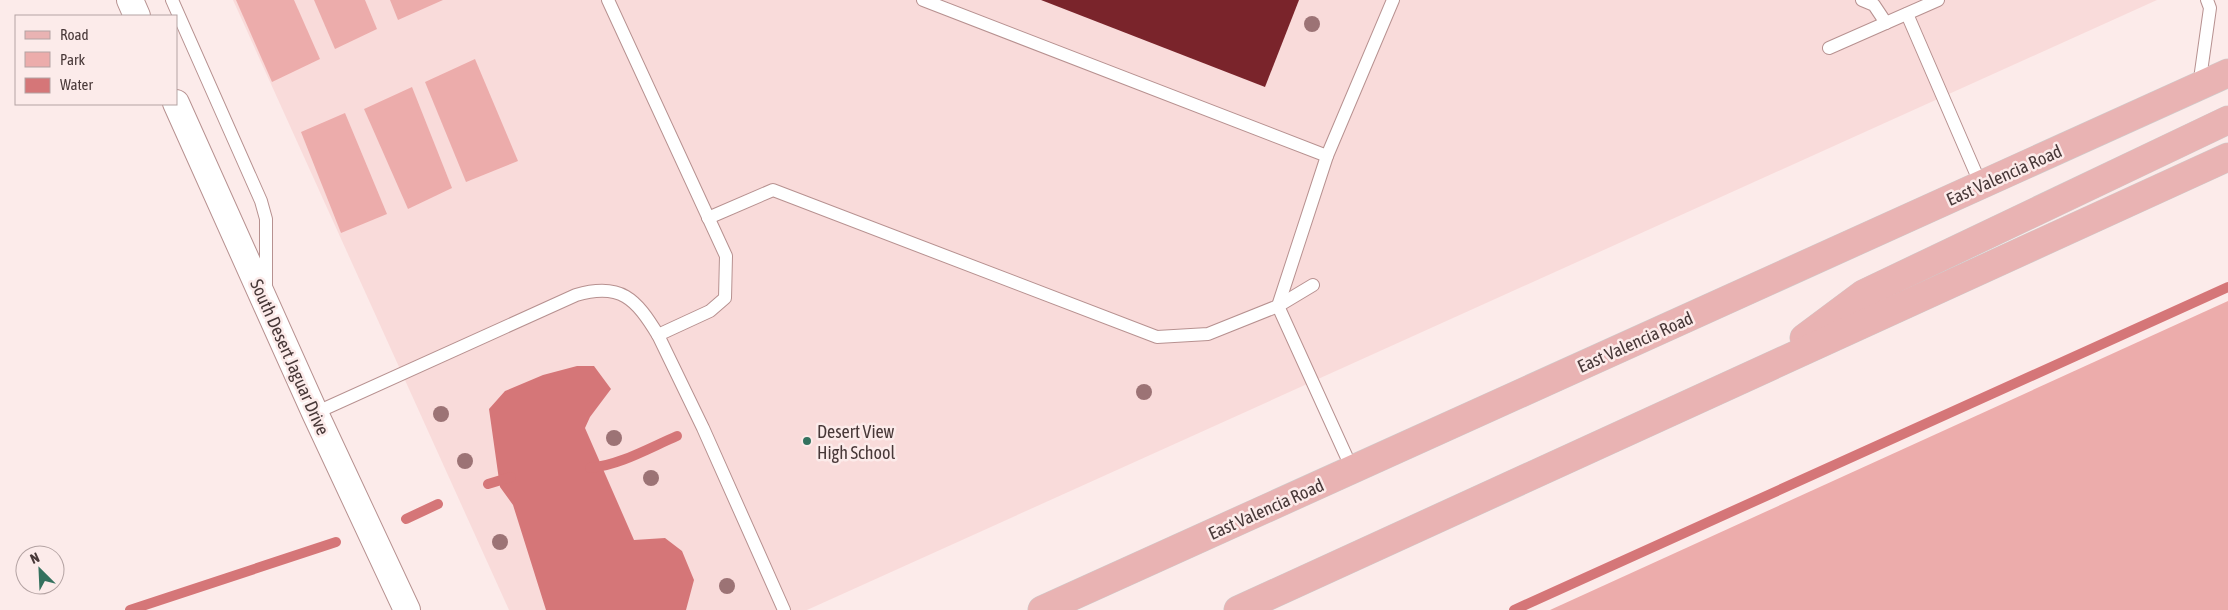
<svg xmlns="http://www.w3.org/2000/svg" width="2228" height="610" viewBox="0 0 2228 610" font-family="'Asap Condensed',sans-serif">
<style>
.built{fill:#f9dbda}
.green{fill:#ecacab}
.water{fill:#d57678}
.lines{fill:none;stroke-linecap:round;stroke-linejoin:round}
.stream{stroke:#d57678;stroke-width:10}
.building{fill:#7a242b}
.service-casing{stroke:#b79190;stroke-width:14}
.minor-casing{stroke:#b79190;stroke-width:28}
.primary-casing{stroke:#cfcbcb;stroke-width:29}
.service{stroke:#fff;stroke-width:12}
.minor{stroke:#fff;stroke-width:26}
.primary{stroke:#e9b3b3;stroke-width:28}
.tree{fill:#9c7375}
.poi-dot{fill:#34715e;stroke:#fcebea;stroke-width:2}
.labels{text-anchor:middle;dominant-baseline:central;stroke-width:5;stroke-linejoin:round;paint-order:stroke}
.street-label{font-size:18px;fill:#483838;stroke:#fcebea}
.poi-label{font-size:18px;fill:#483838;stroke:#fcebea;text-anchor:start}
</style>
<rect width="100%" height="100%" fill="#fcebea"/>
<polygon class="built" points="233,0 2157,0 807,610 509,610"/>
<g class="green">
<polygon points="236,0 294,0 320,59 272,82"/>
<polygon points="314,0 365,0 377,29 335,49"/>
<polygon points="390,0 443,0 398,20"/>
<polygon points="475,59 518,161 466,182 425,82"/>
<polygon points="412,87 452,188 408,209 364,109"/>
<polygon points="345,113 387,214 341,233 301,132"/>
<polygon points="2228,301 2228,610 1550,610"/>
</g>
<polygon class="water" points="577,366 594,366 611,389 590,417 585,428 634,540 665,538 682,551 694,580 686,610 546,610 513,505 500,487 489,409 505,391 543,375"/>
<g class="lines">
<g class="stream">
<path d="M590 468C620 465 649 448 677 436"/>
<polyline points="488,484 511,477"/>
<polyline points="406,519 438,504"/>
<polyline points="130,610 336,542"/>
<polyline points="1514,610 2228,287"/>
</g>
</g>
<polygon class="building" points="1041,0 1299,0 1265,87"/>
<g class="lines">
<g class="service-casing">
<g id="service">
<polyline points="172,0 261,201 266,219 266,288"/>
<polyline points="608,0 726,256 725,298 710,311 658,335 703,428 784,610"/>
<polyline points="923,0 1327,156 1278,306 1353,471"/>
<polyline points="1862,0 1874,5 1886,23"/>
<polyline points="1907,14 1981,185"/>
<polyline points="1829,48 1938,0"/>
<polyline points="2199,86 2210,8 2207,0"/>
<polyline points="1327,156 1393,0"/>
<polyline points="708,218 773,190 1157,337 1208,334 1278,306 1313,285"/>
<path d="M315 413 576 295C621 282 636 299 658 335"/>
</g>
</g>
<g class="minor-casing">
<g id="minor">
<polyline points="130,0 137,16"/>
<polyline points="176,103 315,413 407,610"/>
</g>
</g>
<g class="primary-casing">
<g id="primary">
<polyline points="1804,338 1863,294 2228,120"/>
<polyline points="1042,610 2228,73"/>
<polyline points="1238,610 2228,157"/>
</g>
</g>
<use href="#service" class="service"/>
<use href="#minor" class="minor"/>
<use href="#primary" class="primary"/>
</g>
<g class="tree">
<circle cx="1312" cy="24" r="8"/>
<circle cx="1144" cy="392" r="8"/>
<circle cx="441" cy="414" r="8"/>
<circle cx="614" cy="438" r="8"/>
<circle cx="465" cy="461" r="8"/>
<circle cx="651" cy="478" r="8"/>
<circle cx="500" cy="542" r="8"/>
<circle cx="727" cy="586" r="8"/>
</g>
<circle class="poi-dot" cx="807" cy="441" r="5"/>
<g class="labels">
<g class="street-label">
<text transform="translate(2004 175) rotate(-24)">East Valencia Road</text>
<text transform="translate(1635 342) rotate(-24)">East Valencia Road</text>
<text transform="translate(290 357) rotate(66)">South Desert Jaguar Drive</text>
<text transform="translate(1266 509) rotate(-24)">East Valencia Road</text>
</g>
<g class="poi-label">
<text x="817" y="431">Desert View<tspan x="817" dy="21">High School</tspan></text>
</g>
</g>
<rect x="15" y="15" width="162" height="90" fill="#fcebea" stroke="#b4a3a3"/>
<rect x="25" y="31" width="25" height="8" fill="#e9b3b3" stroke="#b4a3a3"/>
<text x="60" y="40" font-size="15" fill="#483838">Road</text>
<rect x="25" y="52" width="25" height="15" fill="#ecacab" stroke="#b4a3a3"/>
<text x="60" y="65" font-size="15" fill="#483838">Park</text>
<rect x="25" y="78" width="25" height="15" fill="#d57678" stroke="#b4a3a3"/>
<text x="60" y="90" font-size="15" fill="#483838">Water</text>
<g transform="translate(40 570) rotate(336)"><circle r="24" fill="#fcebea" stroke="#b4a3a3"/>
<path d="M0-4L9 19L0 12L-9 19Z" fill="#34715e"/>
<text y="-8" font-size="14" font-weight="bold" text-anchor="middle" fill="#483838">N</text>
</g>
</svg>
